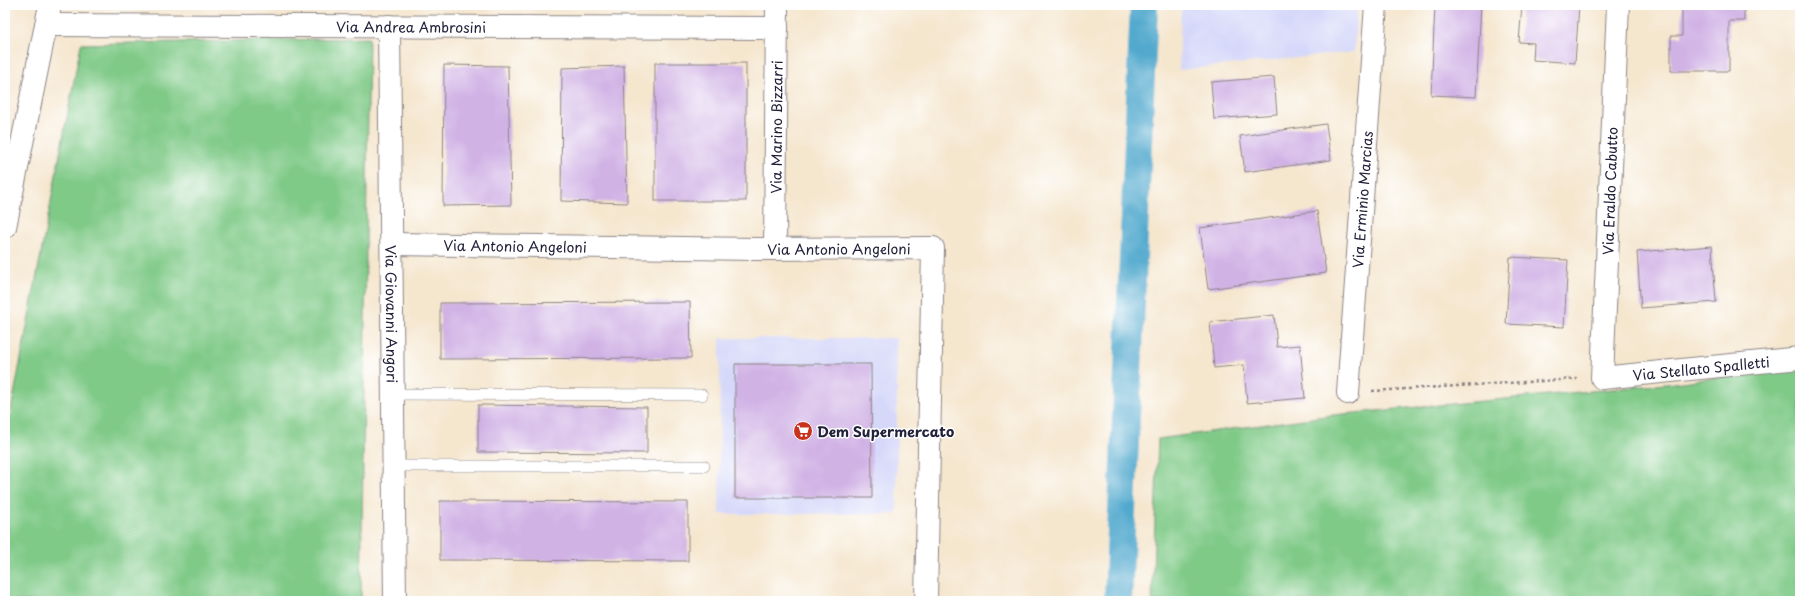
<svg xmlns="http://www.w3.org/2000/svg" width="1805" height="606" viewBox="0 0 1805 606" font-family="'Playpen Sans',sans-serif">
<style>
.built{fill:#d5d8f9}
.green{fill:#80ca88;stroke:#517662}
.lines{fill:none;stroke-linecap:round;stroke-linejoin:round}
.canal{stroke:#51a9ce;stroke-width:28}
.building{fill:#d0b2e5}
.service-casing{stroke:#8c8484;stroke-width:12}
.minor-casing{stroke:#8c8484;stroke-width:24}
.tertiary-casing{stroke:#8c8484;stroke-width:24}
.path{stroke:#8c8484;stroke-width:2.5;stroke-dasharray:3 3;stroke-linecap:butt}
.service{stroke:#fff;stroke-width:11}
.minor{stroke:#fff;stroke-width:22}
.tertiary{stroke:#fff;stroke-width:22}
.labels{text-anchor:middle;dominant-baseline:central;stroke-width:3;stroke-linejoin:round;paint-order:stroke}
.street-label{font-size:14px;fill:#22223b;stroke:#fff}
.poi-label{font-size:14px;font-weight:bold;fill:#22223b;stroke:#fff;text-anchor:start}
</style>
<rect width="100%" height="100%" fill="#fff"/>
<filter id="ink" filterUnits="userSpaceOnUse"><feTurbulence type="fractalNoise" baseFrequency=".025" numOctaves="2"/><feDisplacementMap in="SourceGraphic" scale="8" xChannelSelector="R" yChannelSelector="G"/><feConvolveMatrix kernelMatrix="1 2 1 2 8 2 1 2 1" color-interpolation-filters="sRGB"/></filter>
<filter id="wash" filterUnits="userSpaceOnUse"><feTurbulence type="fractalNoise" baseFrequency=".012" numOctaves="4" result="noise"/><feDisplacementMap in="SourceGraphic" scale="16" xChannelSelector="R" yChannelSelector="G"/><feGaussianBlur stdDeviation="0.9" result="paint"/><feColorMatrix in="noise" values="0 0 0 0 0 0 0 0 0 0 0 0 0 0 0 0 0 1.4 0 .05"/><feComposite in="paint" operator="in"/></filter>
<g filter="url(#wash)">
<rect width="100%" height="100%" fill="#f5e6ce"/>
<g class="built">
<polygon points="1181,5 1357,5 1354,52 1179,70"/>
<polygon points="720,338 897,338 897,514 719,514"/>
</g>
<g class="green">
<polygon points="369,38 361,601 5,601 5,442 81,44"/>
<polygon points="1800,367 1800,601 1152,601 1158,439 1333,415 1666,384"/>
</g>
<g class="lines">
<polyline class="canal" points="1118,601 1144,5"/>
</g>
<g id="blocks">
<g class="building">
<polygon points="1435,5 1481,5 1476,97 1431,95"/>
<polygon points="1522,5 1579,5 1575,63 1533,60 1534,43 1519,42"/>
<polygon points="1682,5 1744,5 1744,21 1729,21 1729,71 1671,71 1671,36 1682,36"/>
<rect x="655" y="63" width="91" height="138"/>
<polygon points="444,65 508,66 511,205 443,206"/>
<polygon points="624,66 627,203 561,201 562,68"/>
<polygon points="1274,77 1277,114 1214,119 1211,82"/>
<polygon points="1326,124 1331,160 1245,172 1240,136"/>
<polygon points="1317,211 1326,273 1208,289 1200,228"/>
<polygon points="1712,246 1716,302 1641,308 1637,252"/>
<polygon points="1510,257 1568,260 1564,327 1506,324"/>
<polygon points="690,302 691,358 440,359 440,303"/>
<polygon points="1274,315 1277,347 1300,345 1305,398 1247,403 1244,365 1214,368 1210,322"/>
<polygon points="735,364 871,364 872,498 735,498"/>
<polygon points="478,405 647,407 647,453 478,452"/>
<polygon points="440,501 688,502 688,561 440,560"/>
</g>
</g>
</g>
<g filter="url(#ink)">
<use href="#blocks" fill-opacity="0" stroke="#8c8484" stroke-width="1"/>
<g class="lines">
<g class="service-casing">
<g id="service">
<polyline points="393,394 702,395"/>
<polyline points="394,466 704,466"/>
</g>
</g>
<g class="minor-casing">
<g id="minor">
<path id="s1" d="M1618 5 1602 378 1800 358"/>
<path id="s2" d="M46 25 777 28"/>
<path id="s3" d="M389 26 395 601"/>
<path id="s4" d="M392 244 756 249 933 248 926 601"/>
<path id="s5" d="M775 249 777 5"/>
<path id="s6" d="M1348 393 1376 5"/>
</g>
</g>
<g class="tertiary-casing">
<polyline id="tertiary" points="5,227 50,5"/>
</g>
<polyline class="path" points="1372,391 1577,379"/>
<use href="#service" class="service"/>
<use href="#minor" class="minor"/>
<use href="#tertiary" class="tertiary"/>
</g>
</g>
<defs>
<g id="supermarket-disc" transform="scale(1)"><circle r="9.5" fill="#c8321e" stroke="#fff"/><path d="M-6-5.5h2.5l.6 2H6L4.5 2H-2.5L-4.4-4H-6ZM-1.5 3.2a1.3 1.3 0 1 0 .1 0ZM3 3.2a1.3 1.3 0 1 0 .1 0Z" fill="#fff"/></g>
</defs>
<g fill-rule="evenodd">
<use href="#supermarket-disc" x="803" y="431"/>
</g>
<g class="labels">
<g class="street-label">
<text stroke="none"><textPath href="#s2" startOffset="365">Via Andrea Ambrosini</textPath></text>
<text stroke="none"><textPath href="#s5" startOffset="122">Via Marino Bizzarri</textPath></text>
<text transform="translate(1610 191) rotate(-88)">Via Eraldo Cabutto</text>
<text stroke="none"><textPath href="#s6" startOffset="194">Via Erminio Marcias</textPath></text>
<text stroke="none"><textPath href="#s4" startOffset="123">Via Antonio Angeloni</textPath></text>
<text stroke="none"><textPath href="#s4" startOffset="447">Via Antonio Angeloni</textPath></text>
<text stroke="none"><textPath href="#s3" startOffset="288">Via Giovanni Angori</textPath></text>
<text stroke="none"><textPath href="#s1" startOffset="473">Via Stellato Spalletti</textPath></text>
</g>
<g class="poi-label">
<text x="817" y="431">Dem Supermercato</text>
</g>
</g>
<rect width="1805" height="606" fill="none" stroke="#fff" stroke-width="20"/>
</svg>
